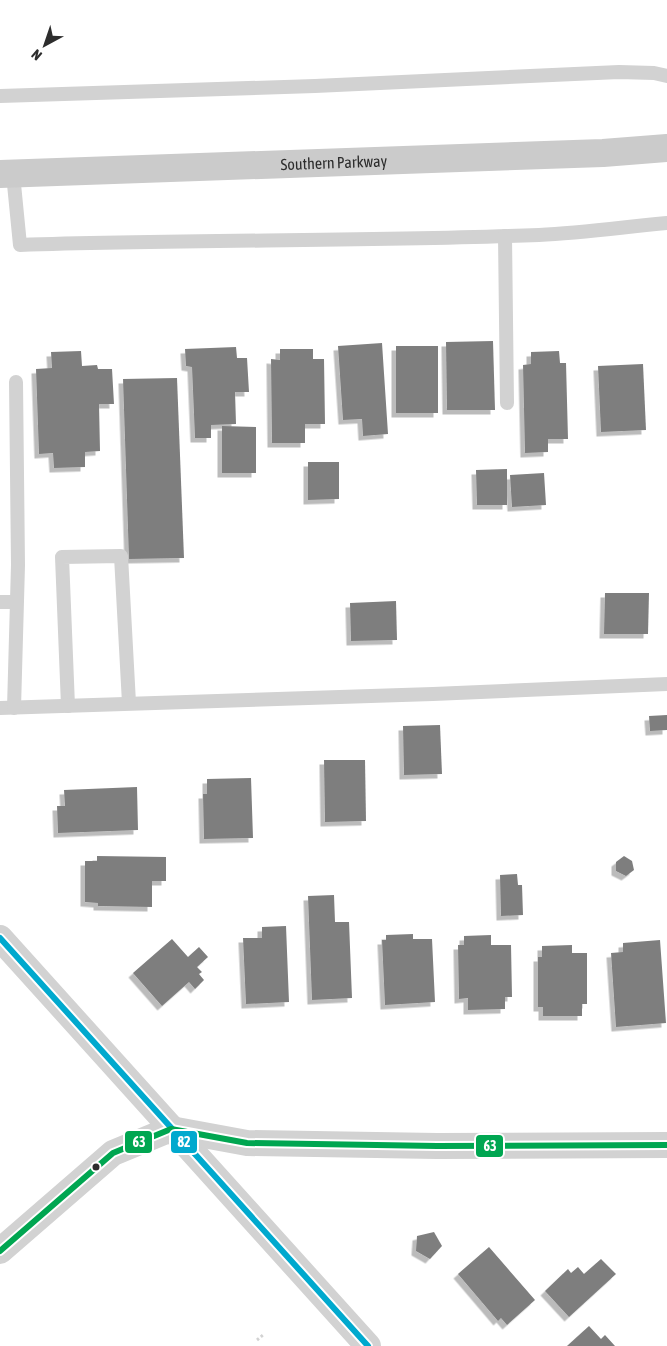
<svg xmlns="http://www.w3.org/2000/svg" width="667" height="1346" viewBox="0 0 667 1346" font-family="'Asap Condensed',sans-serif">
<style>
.building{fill:#7e7e7e;filter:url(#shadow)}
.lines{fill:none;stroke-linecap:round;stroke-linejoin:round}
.path{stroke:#d2d2d2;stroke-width:3;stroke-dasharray:2.5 2.5;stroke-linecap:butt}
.lane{stroke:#d2d2d2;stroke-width:14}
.street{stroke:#d2d2d2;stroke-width:26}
.secondary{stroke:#cbcbcb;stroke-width:28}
.bus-1-casing{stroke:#fff;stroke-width:10}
.bus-2-casing{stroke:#fff;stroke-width:10}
.bus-1{stroke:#00a9ce;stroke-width:6}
.bus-2{stroke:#00a651;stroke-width:6}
.bus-dot{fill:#2d2d2d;stroke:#fff;stroke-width:2}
.labels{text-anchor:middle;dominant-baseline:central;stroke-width:5;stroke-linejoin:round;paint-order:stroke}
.street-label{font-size:16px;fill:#2d2d2d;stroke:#fff}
.line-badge{stroke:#fff;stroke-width:2}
.badge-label{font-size:14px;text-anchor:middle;font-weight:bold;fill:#fff}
</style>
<defs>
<filter id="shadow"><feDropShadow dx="-4.5" dy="4.5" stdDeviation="0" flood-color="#0004"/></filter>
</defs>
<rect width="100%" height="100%" fill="#fff"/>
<g class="building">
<polygon points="493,341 495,410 447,410 446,342"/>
<polygon points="382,343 388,434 363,436 362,419 343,420 338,346"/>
<rect x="396" y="346" width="42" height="67"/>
<polygon points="236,347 237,358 247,358 249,392 235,392 236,424 211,425 211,438 195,438 192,367 186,366 185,349"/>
<polygon points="280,349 313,349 313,359 324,359 325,424 305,424 305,443 272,443 271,359 280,360"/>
<polygon points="81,351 82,366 97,365 98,369 112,369 114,404 99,404 100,451 85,452 85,467 54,468 53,453 39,454 36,369 52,368 51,352"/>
<polygon points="559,351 560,363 566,363 568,439 548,439 548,452 525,453 523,365 531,364 531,352"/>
<polygon points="643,364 646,430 601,432 598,366"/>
<polygon points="177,378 184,558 129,559 123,379"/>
<polygon points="222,426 256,427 256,473 222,473"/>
<polygon points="308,462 339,462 339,499 308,500"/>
<polygon points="507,469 507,505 477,505 476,470"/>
<polygon points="544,473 546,505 512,507 510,475"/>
<polygon points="605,593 649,593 648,634 604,634"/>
<polygon points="396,601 397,640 351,641 350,603"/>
<polygon points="667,715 667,730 650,731 649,716"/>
<polygon points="440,725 442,774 404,775 403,726"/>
<polygon points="324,760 365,760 366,821 325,822"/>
<polygon points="251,778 253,838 204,839 203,794 207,794 207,779"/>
<polygon points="137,787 138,830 58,833 57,806 65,806 64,790"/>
<polygon points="97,856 166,857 166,881 152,881 152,907 98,906 98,903 85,902 85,861 97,861"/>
<polygon points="624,856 632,861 634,870 626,876 616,871 616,862"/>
<polygon points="517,874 518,885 522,885 523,915 501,916 500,875"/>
<polygon points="334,895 335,922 349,922 352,998 312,1000 308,896"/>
<polygon points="286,926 289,1002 246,1004 243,938 262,938 262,927"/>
<polygon points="413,934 413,939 432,939 435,1002 385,1005 382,940 386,940 386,935"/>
<polygon points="491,935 491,945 511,945 512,997 505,997 505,1009 468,1010 468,998 459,999 458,945 464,945 464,936"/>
<polygon points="172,939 188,957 199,947 208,957 197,967 202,972 199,974 204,980 195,989 189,982 162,1006 133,973"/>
<polygon points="660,940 666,1023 616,1027 611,953 623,952 623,943"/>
<polygon points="572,945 572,953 587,953 587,1004 582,1004 582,1016 543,1016 543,1007 538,1007 538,957 542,957 542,946"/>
<polygon points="434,1232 442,1246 430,1259 416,1251 417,1236"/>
<polygon points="489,1247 535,1300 507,1325 501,1318 498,1321 458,1274"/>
<polygon points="601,1259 616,1274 569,1317 545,1291 568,1269 571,1273 578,1267 584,1274"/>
<polygon points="589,1326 601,1339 605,1335 615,1346 567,1346"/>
</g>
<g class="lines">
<polyline class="path" points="257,1340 263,1335"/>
<g class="lane">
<polyline points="0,96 315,86 619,72 654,73 667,76"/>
<path d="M13 174 20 245C193 239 366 242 539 235 582 233 624 227 667 223"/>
<polyline points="505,236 507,403"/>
<polyline points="0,602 16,602"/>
<polyline points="68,706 62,557 121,556 129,703"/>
<polyline points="0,708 433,694 667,684"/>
<polyline points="14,708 18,565 16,382"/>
</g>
<g class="street">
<polyline points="0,938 368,1346"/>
<polyline points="0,1251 113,1153 171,1129 247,1143 437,1146 667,1145"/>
</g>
<path class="secondary" id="s1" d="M0 174 603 153 667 148"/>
<g class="bus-1-casing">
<polyline id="bus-1" points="0,938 368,1346"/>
</g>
<g class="bus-2-casing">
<polyline id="bus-2" points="0,1251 113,1153 171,1129 247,1143 437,1146 667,1145"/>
</g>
<use href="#bus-1" class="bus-1"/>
<use href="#bus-2" class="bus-2"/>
</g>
<circle class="bus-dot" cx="96" cy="1167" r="4.5"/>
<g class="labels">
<g class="street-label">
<text stroke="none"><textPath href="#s1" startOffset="334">Southern Parkway</textPath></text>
</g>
</g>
<g class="line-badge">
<rect x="170" y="1130" width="28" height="24" rx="5" fill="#00a9ce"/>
<rect x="124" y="1130" width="29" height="24" rx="5" fill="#00a651"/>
<rect x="475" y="1134" width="29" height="24" rx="5" fill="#00a651"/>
</g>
<g class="badge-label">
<text x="184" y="1147">82</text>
<text x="139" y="1147">63</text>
<text x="490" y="1151">63</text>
</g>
<g transform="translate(45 45) rotate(220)" stroke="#ffffff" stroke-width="4" paint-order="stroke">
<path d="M0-4L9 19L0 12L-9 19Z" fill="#2d2d2d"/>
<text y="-8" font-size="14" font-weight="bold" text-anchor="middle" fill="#2d2d2d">N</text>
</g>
</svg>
